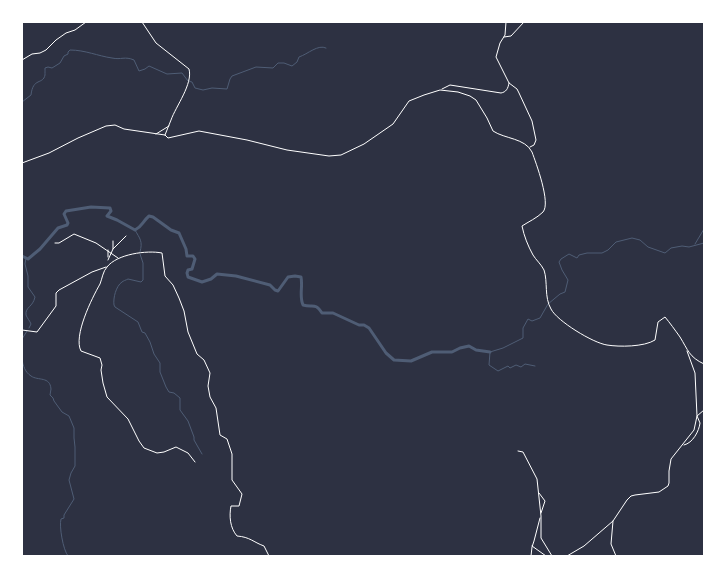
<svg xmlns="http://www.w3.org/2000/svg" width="726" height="578" viewBox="0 0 726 578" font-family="Commissioner,sans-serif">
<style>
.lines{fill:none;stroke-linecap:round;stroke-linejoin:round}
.stream{stroke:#4f5d75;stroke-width:1}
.river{stroke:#4f5d75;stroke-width:3}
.minor{stroke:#fff;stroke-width:1}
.tertiary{stroke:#fff;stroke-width:1}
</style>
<rect width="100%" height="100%" fill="#2d3142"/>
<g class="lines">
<g class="stream">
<path d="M22 102 31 95C33 77 43 85 45 75 45 73 45 71 45 68L48 67 52 68 60 63 64 56 68 54V52L70 50C85 50 98 56 112 58 121 60 125 56 134 60L139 71 145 69 149 66 167 74 182 73 188 81 192 82 195 88 203 90 212 88 227 89 230 79 232 76 256 67 273 68 278 63H284L292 66 297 62 299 57C308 54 318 44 326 48"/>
<path d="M135 230C140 239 143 241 140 252"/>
<polyline points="695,244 704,229"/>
<path d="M140 254 143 263V280L141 282 128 279C126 280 123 281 122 282 116 286 113 298 114 305L115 307 138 322 142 332 145 333 150 342 154 354 160 363V372L166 387 169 392 174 393 180 398V410L188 421 194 437V440L202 454"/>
<path d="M26 258 25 264 28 276V287L35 297C33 307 25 307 26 315 27 318 30 321 31 324L29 328"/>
<polyline points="22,339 27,331"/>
<path d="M22 359C23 366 25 372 31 376 38 381 50 376 51 389 51 391 50 393 50 395L53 398 54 401 62 412 69 416 74 428V438L75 447V466L71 473 69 480 74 499 64 515V518L61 519C59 526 63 550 68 556"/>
<polyline points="535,366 525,364 521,367 516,365 510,368 508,366 498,371 489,365 490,352 503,348 523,338 523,328 528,319 532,321 540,318 548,304 560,294 565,292 568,280 562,270 559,262 561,259 569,254 577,258 579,255 587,253 602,253 608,250 616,242 632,238 640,240 648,247 665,253 671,248 682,246 689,247 704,243"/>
</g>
<path class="river" d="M22 256 28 259 40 249 58 228 67 225 68 223 64 214 66 211 91 207 110 208 111 211 107 216 117 220 135 230C143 226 142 222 149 216L153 217 171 230 179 233 186 249 187 256H193L195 259 192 269 188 270 187 273 188 277 202 282 211 279 217 274 236 276 270 285 275 290 278 291 288 277 295 276 301 277C303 287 299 296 303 305 313 308 315 302 322 313H333L359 325H364L369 328 386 353 394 360 411 361 432 352H452L460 348 469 346 476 350 490 352"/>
<g class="minor">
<path d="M142 22 156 43 189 69C193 84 176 106 171 120 169 125 167 130 165 135"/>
<polyline points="506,22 505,35 500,43 496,57 509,83 517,89 519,93 532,121 536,140 534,145 530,147"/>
<polyline points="504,37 511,36 524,22"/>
<polyline points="22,60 32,54 40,53 46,50 56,40 66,33 75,30 86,22"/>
<path d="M442 89 450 85 501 93C506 92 508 89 509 83"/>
<polyline points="156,134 169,126"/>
<path d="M22 163 49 153 78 138 106 126 115 125 124 129 165 135 168 138 199 131 247 140 287 150 329 156 341 155 364 144 393 124 409 101 424 95 440 90 458 92 470 96 476 100 487 118 493 131C505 139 525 138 532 152 536 163 551 203 543 212 537 218 528 222 522 226 524 236 528 246 533 255 536 260 541 264 544 270 548 282 544 297 551 309 557 321 593 343 607 345 619 347 644 347 655 340L658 322 665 317C670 323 675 330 680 337 688 350 689 357 704 364"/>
<polyline points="55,243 59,243 74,234 96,243 118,258"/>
<polyline points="113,249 126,236"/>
<polyline points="108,250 108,257"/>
<polyline points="108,260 113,249 113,241"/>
<polyline points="22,330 37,332 56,306 56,293 59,290 92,272 106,267"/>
<path d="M684 445C693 443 699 431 700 423L697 416 695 373 687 351"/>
<polyline points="518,451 523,452 537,479 541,516 541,538 552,556"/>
<path d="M195 462 188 453 176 447 164 452 157 453 144 448 139 441 128 419 107 397 103 383 101 370 102 365 100 358 81 351C73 336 92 298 100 284 102 279 103 271 107 267 117 254 147 250 162 253L165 276 173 285 179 298 184 311 188 332 197 354 204 360 210 373 208 386 210 397 216 408 220 435 227 439 232 454V480L242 494 239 506H231C229 516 230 528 237 536 250 537 253 542 264 546L269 556"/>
<polyline points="539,493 545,501 541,513"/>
<polyline points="613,521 611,544 616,556"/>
<polyline points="532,546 546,556"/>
<polyline points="531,556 532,547 534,541 540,518"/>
</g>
<polyline class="tertiary" points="567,556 584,546 613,521 627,500 631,496 635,495 659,492 668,486 669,483 669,471 671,459 694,430 697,416 704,410"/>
</g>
<rect width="726" height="578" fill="none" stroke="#ffffff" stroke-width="46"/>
</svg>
